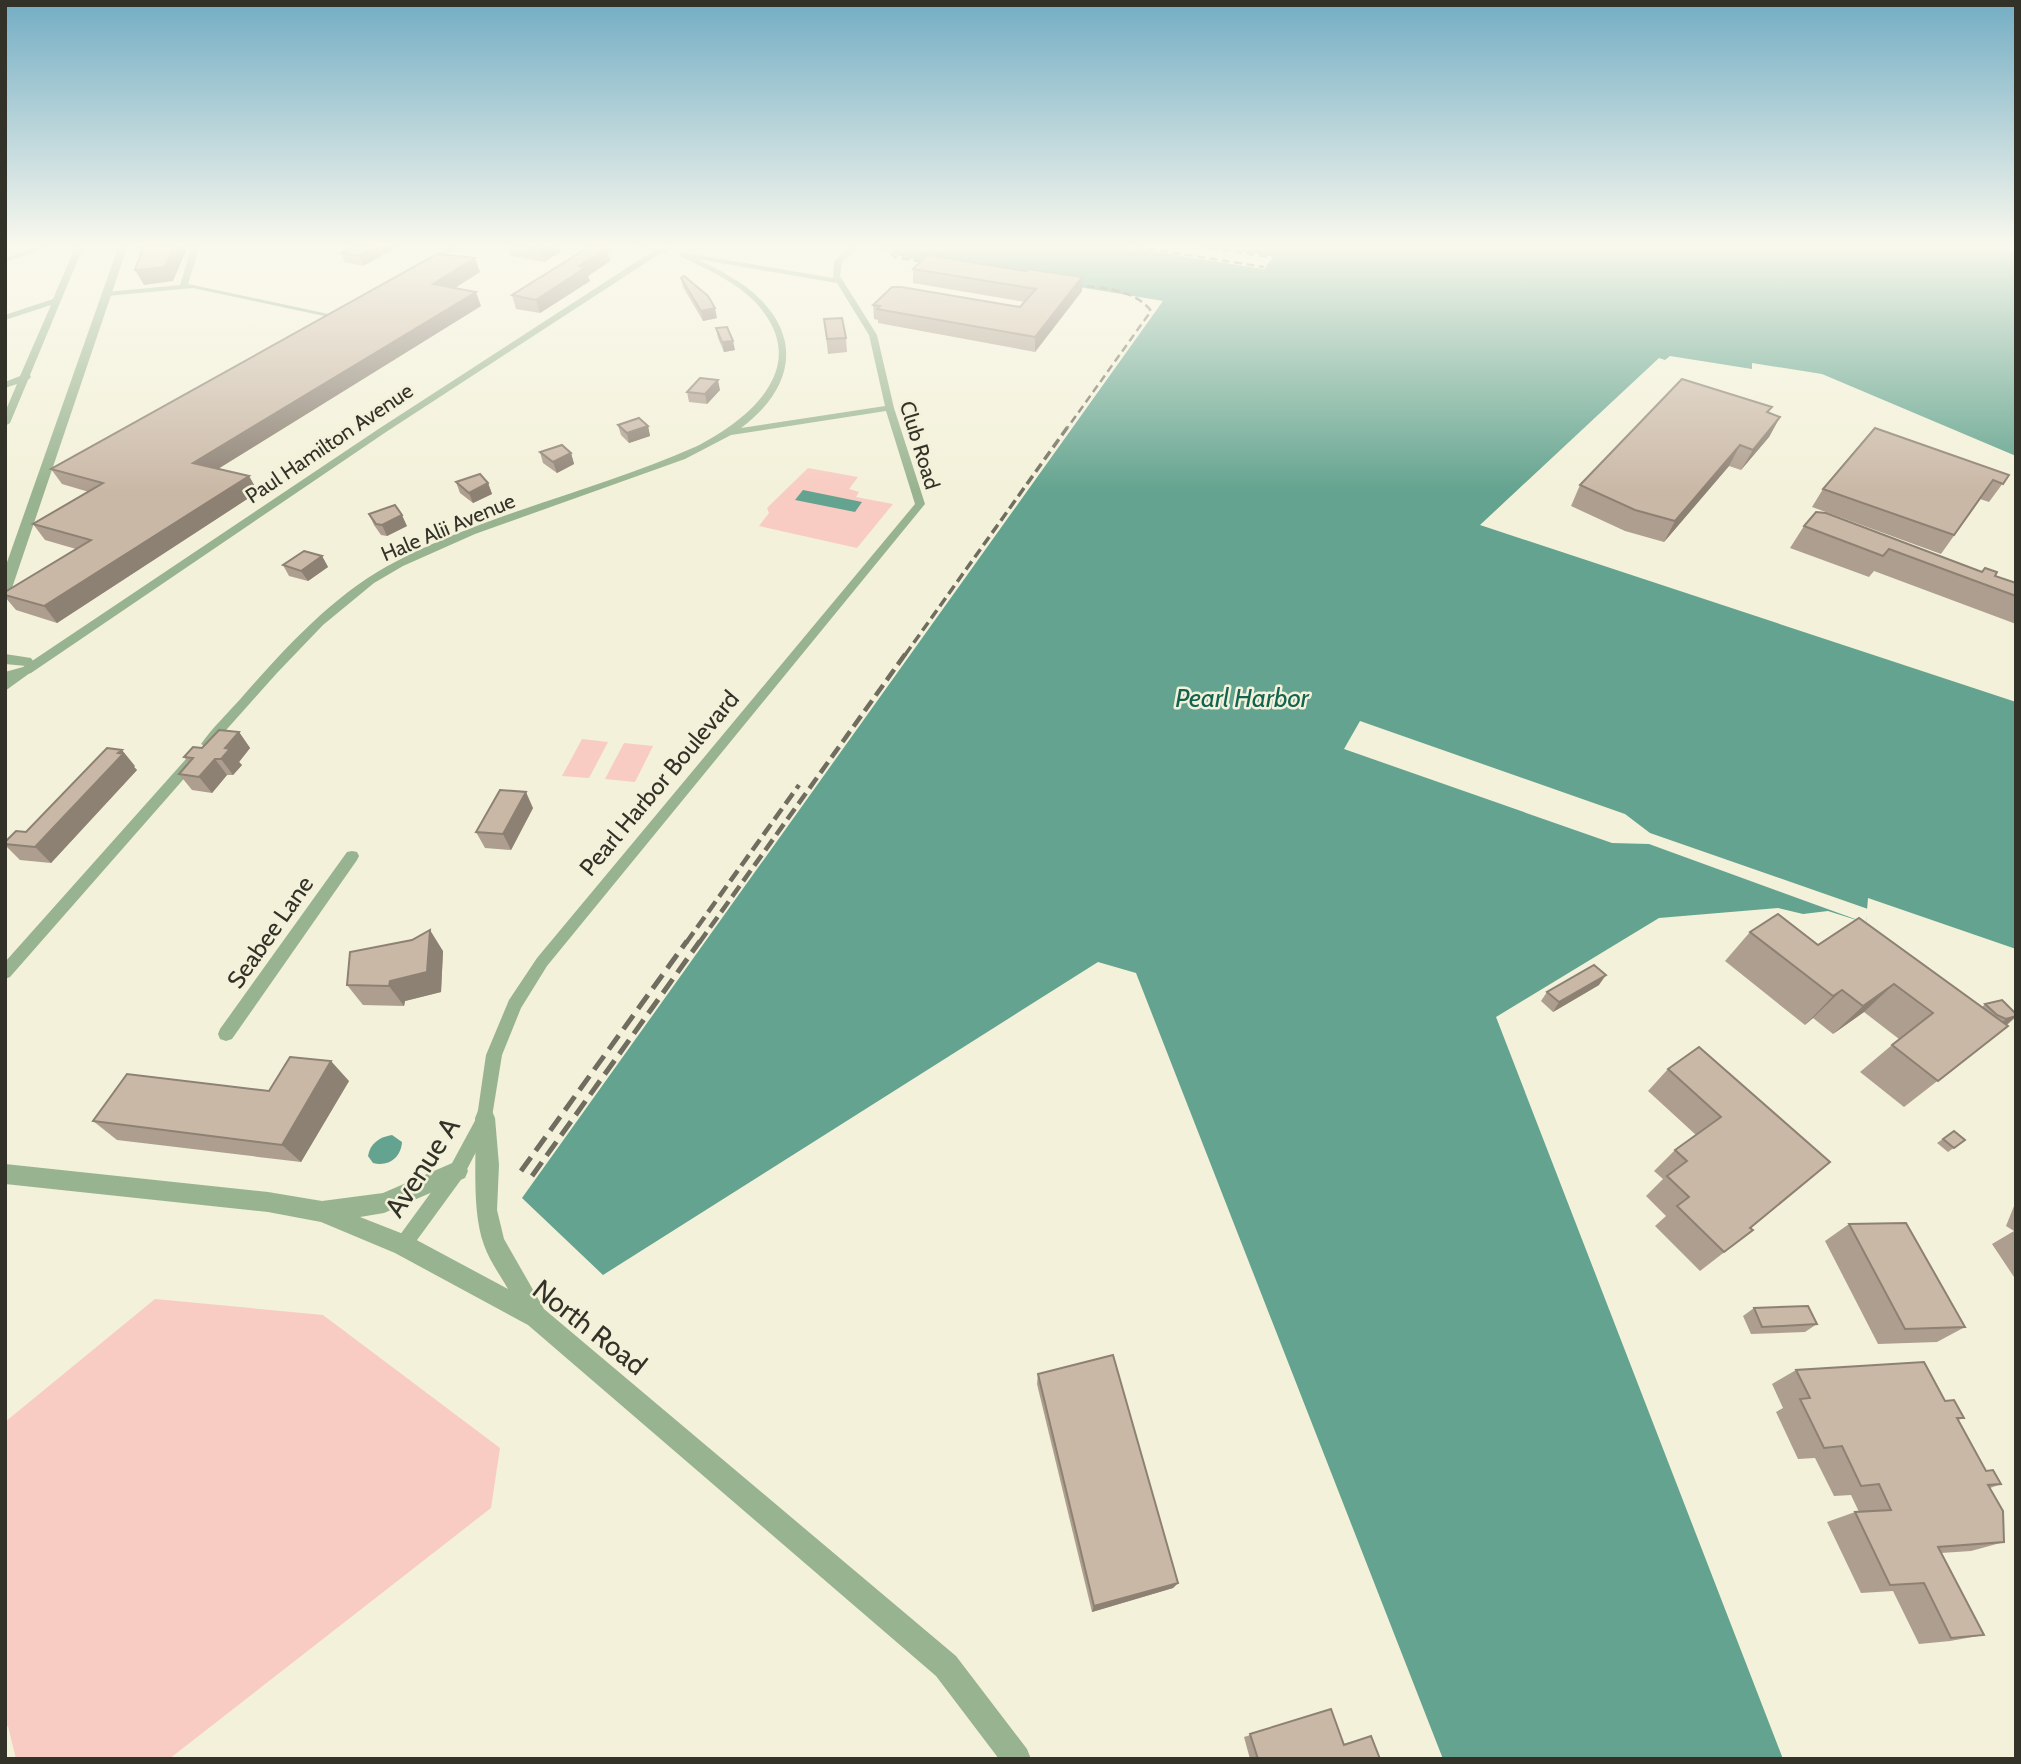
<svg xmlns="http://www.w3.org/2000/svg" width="2021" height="1764" viewBox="0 0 2021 1764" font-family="Cabin,sans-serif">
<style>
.green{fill:#f8ccc2}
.water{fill:#63a38f}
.pier{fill:#f3f1d9}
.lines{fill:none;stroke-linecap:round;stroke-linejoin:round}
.minor{fill:#98b38f;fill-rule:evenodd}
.tertiary{fill:#98b38f;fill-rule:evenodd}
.rail-far3{stroke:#6f6d60;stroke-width:2.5;stroke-dasharray:8 4.5;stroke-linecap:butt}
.rail-far2{stroke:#6f6d60;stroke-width:3.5;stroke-dasharray:10 5;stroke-linecap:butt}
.rail-far1{stroke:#6f6d60;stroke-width:4.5;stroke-dasharray:13 6;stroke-linecap:butt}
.rail{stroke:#6f6d60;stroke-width:5;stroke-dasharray:17 8;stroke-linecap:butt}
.wall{fill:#ae9e8f}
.shaded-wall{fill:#8d8174}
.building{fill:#cab8a6;stroke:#8d8174;stroke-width:2}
.labels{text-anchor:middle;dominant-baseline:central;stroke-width:5;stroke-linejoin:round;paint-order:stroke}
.far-street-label{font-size:21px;fill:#333229;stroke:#f3f1d9}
.street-label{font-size:24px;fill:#333229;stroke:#f3f1d9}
.water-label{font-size:26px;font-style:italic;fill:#116451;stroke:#f3f1d9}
.near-street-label{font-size:28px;fill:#333229;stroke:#f3f1d9}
</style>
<rect width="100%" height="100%" fill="#f3f1d9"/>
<g class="green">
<polygon points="808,468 858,477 849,489 859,492 856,497 893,504 857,548 759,526 769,513 767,508"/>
<polygon points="582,739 608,742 589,778 562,776"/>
<polygon points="624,743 653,746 635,782 605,779"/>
<polygon points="155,1299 323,1315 500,1448 491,1508 169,1759 16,1759 8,1726 5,1728 5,1422"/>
</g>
<g class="water">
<polygon points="887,245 1113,245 1264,269 1271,256 1201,245 2016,245 2016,456 1822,374 1752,363 1752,369 1670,356 1665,360 1659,358 1480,525 2016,702 2016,949 1868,898 1866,923 1828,911 1803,914 1778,908 1659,918 1496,1017 1783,1759 1443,1759 1136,973 1098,962 603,1275 522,1198 1163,301 911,259 896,255"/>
<polygon points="803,490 862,502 855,512 795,500"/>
<path d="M392 1135 402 1142C401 1158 388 1167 373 1163L368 1156C370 1143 380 1137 392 1135Z"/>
</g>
<g class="pier">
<polygon points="1113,245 1136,245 1264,265 1268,259 1200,249 1197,245 1273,257 1264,269"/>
<polygon points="1360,721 1625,814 1650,833 1868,909 1866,923 1649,844 1612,843 1344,749"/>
</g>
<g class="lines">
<g class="minor">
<polygon points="45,245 56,245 5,262 5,258"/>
<polygon points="76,245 84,245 30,375 31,377 28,380 10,423 5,426 5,412 17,384 5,388 5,382 20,376 51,305 5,320 5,315 53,299"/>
<polygon points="192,245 200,245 188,284 333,315 329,317 193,288 107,296 103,294 107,292 180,285"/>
<polygon points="452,245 461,245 427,266 420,264"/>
<polygon points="626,245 659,248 671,245 667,249 668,253 661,253 386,432 31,673 5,680 5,672 23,667 380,428 653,251"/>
<path d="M852 245H860L842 262 840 276 877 335 894 408 925 504 547 966 521 1008 502 1055 491 1123 463 1177 409 1251 403 1254 397 1251 394 1245 397 1239 451 1165 477 1117 486 1055 509 1000 537 958 915 504 886 411 731 435 685 459 475 534 403 566 374 583 323 625 277 673 211 747 207 748 201 744C213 727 229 712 243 696 288 645 336 592 397 561 492 512 598 490 695 447 750 419 813 367 757 304 737 282 706 269 680 256V252L833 278 834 261ZM697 259 837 283 869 335 885 406 741 428C787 394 805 345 761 300 744 282 719 270 697 259Z"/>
<polygon points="191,758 196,759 197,762 196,765 10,977 5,979 5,962 186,759"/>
<polygon points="352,851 357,852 359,856 357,860 232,1039 226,1041 220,1039 218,1034 220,1029 347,852"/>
</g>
<g class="tertiary">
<polygon points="119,245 128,245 12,588 5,592 5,568"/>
<polygon points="5,654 31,658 33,661 27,665 34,670 5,691 5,679 26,666 5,664"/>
<path d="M485 1109 492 1111 495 1118 499 1165 497 1210 504 1239 544 1309 956 1656 1027 1749 1031 1759H999L936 1676 528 1325 395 1253 321 1222 268 1212 5 1184V1164L268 1192 322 1201 383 1193 457 1161 465 1164 468 1171 465 1178 384 1213 360 1217 411 1237 508 1289C500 1275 489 1260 484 1245 471 1209 477 1158 475 1118L478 1111Z"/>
</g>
<g class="rail-far3">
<polyline points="881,245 895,257 941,265"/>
<polyline points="1123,245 1264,267"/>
<polyline points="1197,246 1270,257"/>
<path d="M1062 284C1090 287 1133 286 1151 311L1068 427"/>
</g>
<polyline class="rail-far2" points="905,655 1069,425"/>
<g class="rail-far1">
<polyline points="686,943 799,785"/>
<polyline points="699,943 906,653"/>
</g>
<g class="rail">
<polyline points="521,1171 687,941"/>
<polyline points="532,1176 700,941"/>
</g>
</g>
<g class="wall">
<polygon points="356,245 363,266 345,262 341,253"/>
<polygon points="508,245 558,245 560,252 544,262 511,256"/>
<polygon points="610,261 588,276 590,281 540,313 516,309 512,295"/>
<polygon points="913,269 1082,291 1035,352 878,323 878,320 874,319 873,305 1020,307 1025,302 913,283"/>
<polygon points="480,272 455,288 481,306 218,469 249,476 258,492 57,623 16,610 5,597 5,592 76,549 45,540 33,524 89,492 62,484 51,469"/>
<polygon points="681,278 717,318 703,321 683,287"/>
<polygon points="824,319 846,338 847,352 828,354"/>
<polygon points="716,328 735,350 724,352 718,338"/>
<polygon points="720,390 707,404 689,402 687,392"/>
<polygon points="1772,407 1768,413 1780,417 1769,437 1741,470 1729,466 1664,542 1625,531 1571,506 1580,485"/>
<polygon points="618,425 648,426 650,436 629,443 621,435"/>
<polygon points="540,452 571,453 574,464 557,473 543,463"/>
<polygon points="2009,475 1989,502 1980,499 1941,554 1812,507 1823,489"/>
<polygon points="456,482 488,483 492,494 473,503 460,493"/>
<polygon points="369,514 407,526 387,536 381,535 374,525"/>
<polygon points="1804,526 1982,572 2016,583 2016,624 1874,571 1869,577 1790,548"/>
<polygon points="322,556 328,567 308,581 289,576 283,565"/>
<polygon points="239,732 250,748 239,762 242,765 233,775 227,775 212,793 192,790 179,774 189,763 184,757"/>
<polygon points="135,766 134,767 137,770 51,863 20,860 5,845 5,842 26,832"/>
<polygon points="533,808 511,850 485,848 476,832"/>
<polygon points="1750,932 1818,945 1982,1007 1985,1004 2016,1014 2016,1017 2007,1025 2008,1026 1904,1107 1860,1072 1899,1039 1864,1012 1833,1034 1813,1018 1805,1025 1725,961"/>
<polygon points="443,951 441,992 405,1001 404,1006 363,1005 347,985"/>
<polygon points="1599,985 1553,1012 1541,1001 1547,992"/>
<polygon points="1668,1069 1830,1162 1750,1228 1753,1230 1700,1271 1655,1226 1666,1216 1646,1196 1663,1179 1654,1171 1675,1150 1696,1135 1648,1091"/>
<polygon points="349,1081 301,1162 117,1140 93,1121 269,1091"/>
<polygon points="1954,1131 1965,1140 1948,1152 1937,1143"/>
<polygon points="2016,1201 2016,1280 1992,1244 2014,1231 2006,1226"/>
<polygon points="1849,1224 1965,1327 1937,1342 1878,1344 1825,1241"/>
<polygon points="1754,1308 1817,1324 1805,1332 1751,1334 1743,1316"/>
<polygon points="1796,1370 1945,1401 1964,1418 1958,1420 1986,1471 2001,1484 1990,1488 2004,1542 1971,1551 1941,1553 1984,1635 1950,1641 1919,1644 1893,1591 1861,1593 1827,1522 1855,1512 1859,1512 1851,1495 1834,1496 1815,1458 1798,1459 1776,1412 1783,1408 1772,1384"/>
<polygon points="1038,1374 1178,1583 1173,1588 1092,1612 1037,1384"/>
<polygon points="1331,1709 1343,1744 1371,1736 1380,1759 1250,1759 1244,1737"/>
</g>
<g class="shaded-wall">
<polygon points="133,245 155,245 156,246 135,249"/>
<polygon points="175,245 188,246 173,281 144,285 135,270"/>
<polygon points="380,245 401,245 363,266 359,256"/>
<polygon points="541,245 558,245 560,252 544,262 541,249"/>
<polygon points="607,248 610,261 588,276 590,281 540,313 536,300 579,266"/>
<polygon points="475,258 480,272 439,298 433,284"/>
<polygon points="1082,277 1082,291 1035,352 1035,337"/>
<polygon points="476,292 481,306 203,478 193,463"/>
<polygon points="715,308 717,318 703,321 701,311"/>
<polygon points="733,341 735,350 724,352 722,342"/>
<polygon points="718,380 720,390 707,404 705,394"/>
<polygon points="1780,417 1769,437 1741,470 1753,450"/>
<polygon points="648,426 650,436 629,443 627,433"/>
<polygon points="1740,445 1729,466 1664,542 1675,521"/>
<polygon points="571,453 574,464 557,473 553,462"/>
<polygon points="249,476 258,492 57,623 44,606"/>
<polygon points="488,483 492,494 473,503 469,493"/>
<polygon points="402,515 407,526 387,536 382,525"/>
<polygon points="322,556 328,567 308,581 301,571"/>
<polygon points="239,732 250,748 239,762 242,765 233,775 221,759 225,748"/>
<polygon points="122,750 135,766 134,767 137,770 51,863 35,847"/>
<polygon points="215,759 227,775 212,793 199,777"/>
<polygon points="526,792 533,808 511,850 503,834"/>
<polygon points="430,930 443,951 441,992 405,1001 404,1006 389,986 390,981"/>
<polygon points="1606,975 1599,985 1553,1012 1559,1002"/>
<polygon points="1894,984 1864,1012 1833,1034 1863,1006"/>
<polygon points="1842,990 1813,1018 1805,1025 1833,996"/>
<polygon points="2016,1016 2005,1026 1994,1029 2006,1019"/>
<polygon points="331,1061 349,1081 301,1162 282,1145"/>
<polygon points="1178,1583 1173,1588 1092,1612 1094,1606"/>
</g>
<g class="building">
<polygon points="144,245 175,245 165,267 135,270"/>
<polygon points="356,245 380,245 359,256 341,253"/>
<polygon points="517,245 548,245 541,249"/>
<polygon points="592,245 607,248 579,266 586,267 536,300 512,295"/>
<polygon points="437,254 475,258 433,284 476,292 193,463 249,476 44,606 5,595 5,592 91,540 33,524 103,483 51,469"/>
<polygon points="927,255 1026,271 1028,269 1082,277 1035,337 877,309 880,306 873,305 892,287 901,287 1020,307 1036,289 913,269"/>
<polygon points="684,276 708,296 715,308 701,311 681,278"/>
<polygon points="842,318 846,338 827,339 824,319"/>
<polygon points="727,327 733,341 722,342 716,328"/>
<polygon points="700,378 718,380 705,394 687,392"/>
<polygon points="1682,379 1772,407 1767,412 1780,417 1753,450 1740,445 1675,521 1635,510 1580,485"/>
<polygon points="639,418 648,426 627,433 618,425"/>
<polygon points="1875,428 2009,475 2003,484 1993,480 1954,535 1823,489"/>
<polygon points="562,445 571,453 553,462 540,452"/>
<polygon points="480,474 488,483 469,493 456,482"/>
<polygon points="395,505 402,515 382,525 376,524 369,514"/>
<polygon points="1816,512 1826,513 1982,572 1985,568 1997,572 1995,576 2016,583 2016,596 1889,549 1883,556 1804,526"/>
<polygon points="304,551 322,556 301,571 283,565"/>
<polygon points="219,730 239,732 225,748 230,749 221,759 215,759 199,777 179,774 193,758 184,757 193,747 202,748"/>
<polygon points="107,748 122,750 118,753 123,754 35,847 5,844 5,842 16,831 26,832"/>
<polygon points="500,790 526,792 503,834 476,832"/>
<polygon points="1778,914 1818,945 1859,918 2008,1026 1938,1081 1892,1045 1933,1013 1894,984 1863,1006 1842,990 1833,996 1750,932"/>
<polygon points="430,930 427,972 390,981 389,986 347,985 350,952 412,940"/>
<polygon points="1594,965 1606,975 1559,1002 1547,992"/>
<polygon points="2002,1000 2016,1014 2016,1016 2006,1019 1997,1015 1985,1004"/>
<polygon points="1699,1047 1830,1162 1750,1228 1753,1230 1724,1252 1677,1206 1689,1197 1667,1176 1687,1161 1675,1150 1721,1117 1668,1069"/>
<polygon points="290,1057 331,1061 282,1145 93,1121 127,1074 269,1091"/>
<polygon points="1954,1131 1965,1140 1954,1148 1943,1139"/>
<polygon points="1906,1223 1965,1327 1905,1329 1849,1224"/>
<polygon points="1808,1306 1817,1324 1762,1327 1754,1308"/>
<polygon points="1113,1355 1178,1583 1094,1606 1038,1374"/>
<polygon points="1924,1362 1945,1401 1954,1400 1964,1418 1957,1418 1986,1471 1993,1470 2001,1484 1988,1485 2003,1511 2004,1542 1938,1547 1984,1635 1951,1638 1924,1583 1890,1585 1855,1512 1891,1510 1879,1484 1861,1486 1842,1446 1824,1448 1800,1399 1810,1398 1796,1370"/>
<polygon points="1331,1709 1344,1745 1371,1736 1380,1759 1258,1759 1250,1734"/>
</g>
<linearGradient id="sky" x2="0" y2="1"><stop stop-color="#73adc4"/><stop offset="0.5" stop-color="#faf9ee"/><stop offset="1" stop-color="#faf9ee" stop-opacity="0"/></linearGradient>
<rect width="2021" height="492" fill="url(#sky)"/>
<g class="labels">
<g class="far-street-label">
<text transform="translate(329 443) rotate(-34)">Paul Hamilton Avenue</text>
<text transform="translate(920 445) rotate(73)">Club Road</text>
<text transform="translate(448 527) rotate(-23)">Hale Alii Avenue</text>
</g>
<g class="street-label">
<text transform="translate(659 783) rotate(-50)">Pearl Harbor Boulevard</text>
<text transform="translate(270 932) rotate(-55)">Seabee Lane</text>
</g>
<g class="water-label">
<text x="1242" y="698">Pearl Harbor</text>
</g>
<g class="near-street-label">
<text transform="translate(422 1167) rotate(-57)">Avenue A</text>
<text transform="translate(590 1327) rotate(38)">North Road</text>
</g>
</g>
<rect width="2021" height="1764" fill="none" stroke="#333229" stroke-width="14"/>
</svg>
